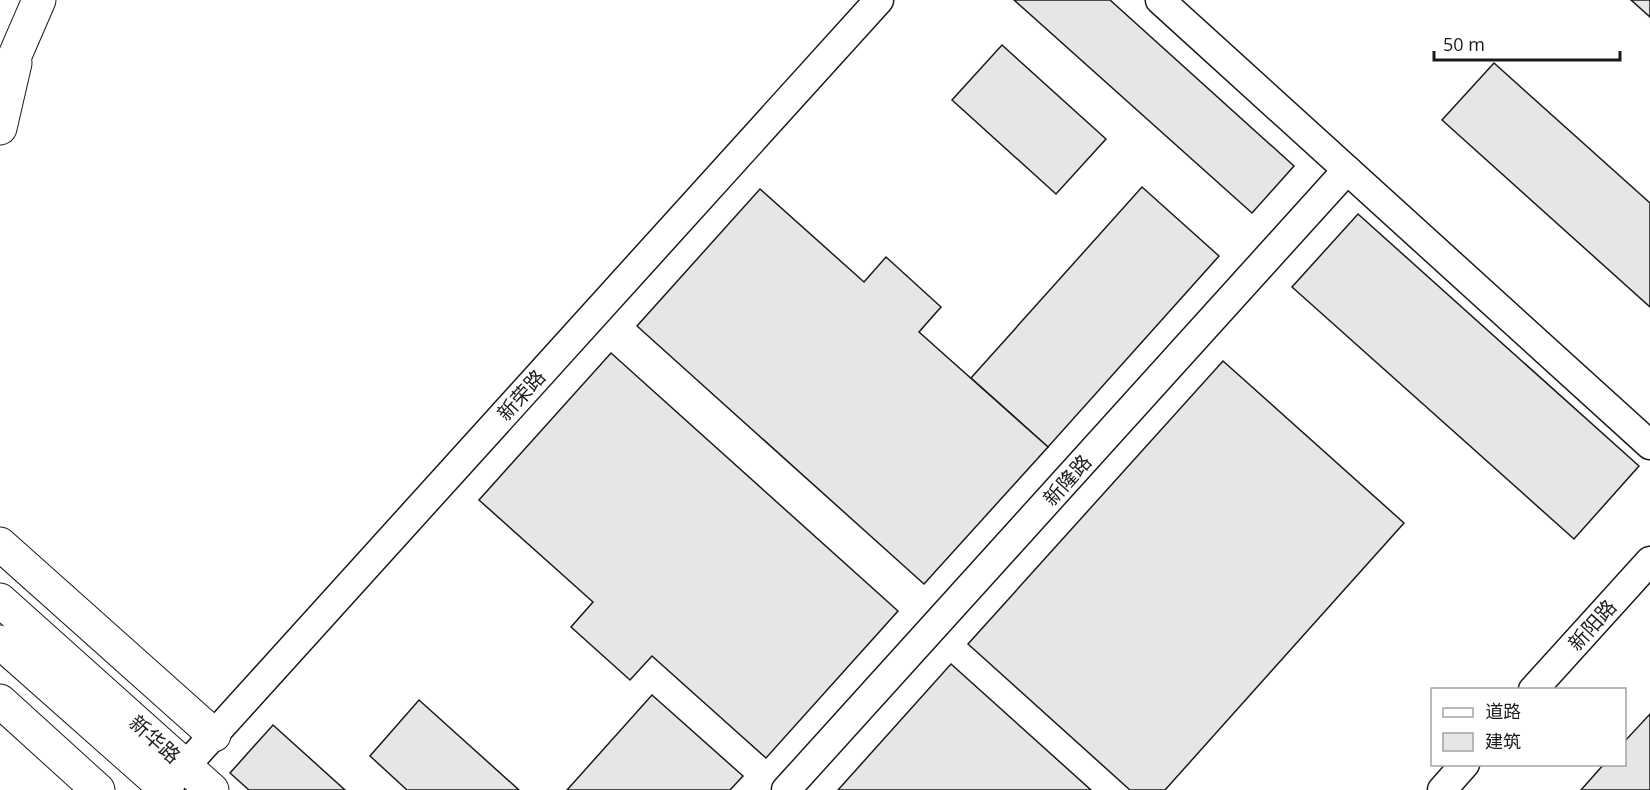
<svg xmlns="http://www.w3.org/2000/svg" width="1650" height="790" viewBox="0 0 1650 790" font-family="'Open Sans','Noto Sans SC',sans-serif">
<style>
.building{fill:#e6e6e6;stroke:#1a1a1a;stroke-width:1.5}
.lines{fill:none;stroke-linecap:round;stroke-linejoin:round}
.minor-casing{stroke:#1a1a1a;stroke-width:31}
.major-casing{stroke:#1a1a1a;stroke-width:35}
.highway-casing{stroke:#1a1a1a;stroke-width:35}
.minor{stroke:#fff;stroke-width:28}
.major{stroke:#fff;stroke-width:33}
.highway{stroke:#fff;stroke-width:33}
.labels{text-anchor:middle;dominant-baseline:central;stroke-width:4.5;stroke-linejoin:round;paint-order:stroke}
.street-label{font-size:20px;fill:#1a1a1a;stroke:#fff}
</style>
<rect width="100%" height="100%" fill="#fff"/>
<g class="building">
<polygon points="1014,0 1110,0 1294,166 1252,213"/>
<polygon points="1631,0 1650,0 1650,17"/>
<polygon points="1002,45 1106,139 1056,194 952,100"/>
<polygon points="1494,63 1650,203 1650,307 1442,120"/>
<polygon points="1142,187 1219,256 1048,447 971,378"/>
<polygon points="760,189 864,282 886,257 941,307 919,332 1048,447 924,584 637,326"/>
<polygon points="1358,214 1639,466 1574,539 1292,287"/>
<polygon points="611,353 898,611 766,758 652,656 630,680 571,627 593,602 479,500"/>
<polygon points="1223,361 1404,523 1165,790 1130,790 968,644"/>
<polygon points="951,664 1091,790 838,790"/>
<polygon points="652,695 743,776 730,790 567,790"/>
<polygon points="419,700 519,790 407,790 370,756"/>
<polygon points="1650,714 1650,790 1581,790 1604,764 1624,764 1624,742"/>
<polygon points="273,725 345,790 249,790 230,773"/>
</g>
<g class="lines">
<g class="minor-casing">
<g id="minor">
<polyline points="1160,0 1650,445"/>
<polyline points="1533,690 1650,561"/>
<polyline points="171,782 879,0"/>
<polyline points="786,790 1347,170"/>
<polyline points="1442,790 1465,764"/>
</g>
</g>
<g class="major-casing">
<g id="major">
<polyline points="0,128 15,63"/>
<polyline points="0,544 214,735"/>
<polyline points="0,600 212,790"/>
<polyline points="0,642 167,790"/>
<polyline points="0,701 98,790"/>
</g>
</g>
<g class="highway-casing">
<polyline id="highway" points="0,90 39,0"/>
</g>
<use href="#minor" class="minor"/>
<use href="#major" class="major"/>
<use href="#highway" class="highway"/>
</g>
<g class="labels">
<g class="street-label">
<text transform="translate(521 395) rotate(-48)">新荣路</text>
<text transform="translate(1067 480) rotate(-48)">新隆路</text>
<text transform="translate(1592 625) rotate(-48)">新阳路</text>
<text transform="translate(155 739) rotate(42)">新华路</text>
</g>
</g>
<rect x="1431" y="688" width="195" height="78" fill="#ffffff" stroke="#a3a3a3" stroke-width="1.5"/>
<rect x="1443" y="708" width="30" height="9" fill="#ffffff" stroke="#a3a3a3" stroke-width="1.5"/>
<text x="1485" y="718" font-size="18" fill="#1a1a1a">道路</text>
<rect x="1443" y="733" width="30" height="18" fill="#e6e6e6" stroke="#a3a3a3" stroke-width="1.5"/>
<text x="1485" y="748" font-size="18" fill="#1a1a1a">建筑</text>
<path d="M1434 51v9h186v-9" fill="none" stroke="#1a1a1a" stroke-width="3"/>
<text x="1443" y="51" font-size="18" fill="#1a1a1a" stroke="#ffffff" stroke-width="4.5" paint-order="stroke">50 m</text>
</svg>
